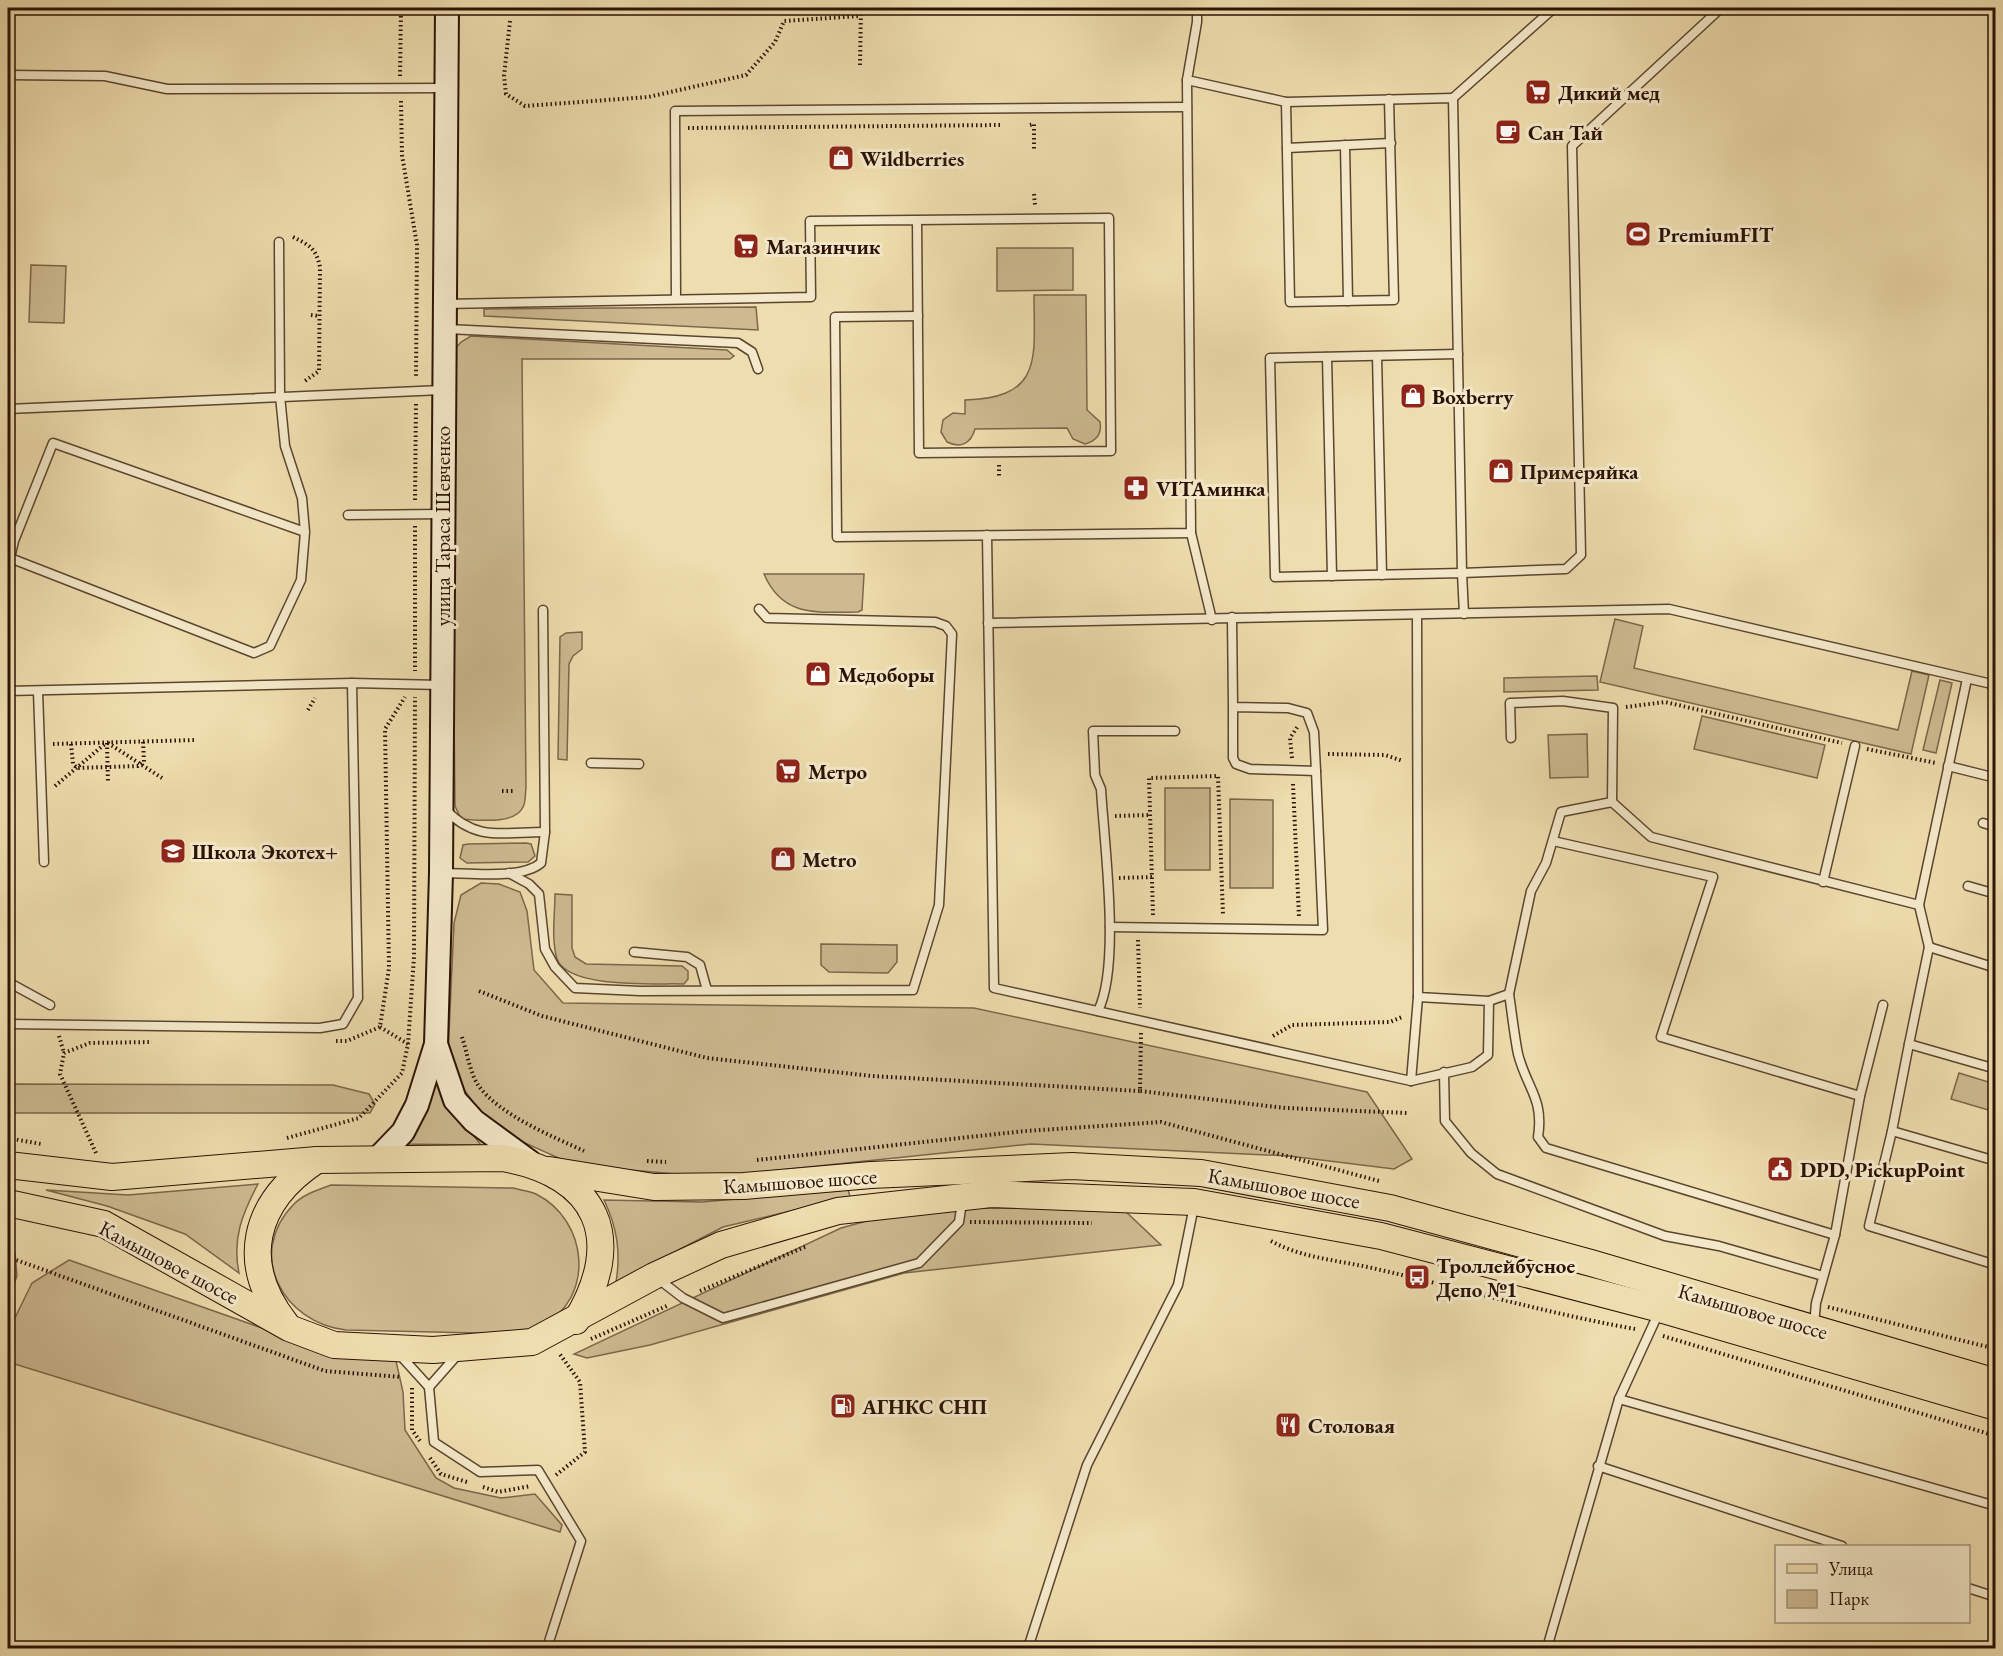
<svg xmlns="http://www.w3.org/2000/svg" width="2003" height="1656" viewBox="0 0 2003 1656" font-family="'EB Garamond',serif">
<style>
.green{fill:#cdba91;stroke:#7c664b;stroke-width:1.5}
.lines{fill:none;stroke-linecap:round;stroke-linejoin:round}
.service-casing{stroke:#5c452f;stroke-width:11}
.secondary-casing{stroke:#2b1205;stroke-width:26}
.primary-casing{stroke:#2b1205;stroke-width:28}
.path{stroke:#2b1205;stroke-width:4;stroke-dasharray:1.5 3;stroke-linecap:butt}
.service{stroke:#f4e9ca;stroke-width:8}
.secondary{stroke:#f4e9ca;stroke-width:22}
.primary{stroke:#eeddae;stroke-width:26}
.labels{text-anchor:middle;dominant-baseline:central;stroke-width:6;stroke-linejoin:round;paint-order:stroke}
.poi-label{font-size:21px;font-weight:bold;fill:#2b1205;stroke:#f4e9ca;text-anchor:start}
.street-label{font-size:21px;fill:#2b1205;stroke:#f4e9ca}
</style>
<rect width="100%" height="100%" fill="#eeddae"/>
<filter id="stains"><feTurbulence type="fractalNoise" baseFrequency=".00333" numOctaves="4"/><feColorMatrix values="0 0 0 0 .2 0 0 0 0 .09 0 0 0 0 .02 0 0 0 .5 -.17"/></filter>
<radialGradient id="worn" r=".72"><stop offset=".6" stop-color="#630" stop-opacity="0"/><stop offset="1" stop-color="#630" stop-opacity=".3"/></radialGradient>
<g class="green">
<polygon points="997,248 1073,248 1073,290 997,291"/>
<polygon points="31,265 66,266 64,323 29,322"/>
<path d="M1034 295H1086L1087 410 1100 422C1102 434 1096 441 1085 444L1073 439 1067 428 975 429C971 443 961 449 947 442L941 432 943 420 953 413 965 414V400C1044 398 1034 357 1034 295Z"/>
<polygon points="756,307 758,330 484,316 484,309"/>
<path d="M471 336 727 350 734 356 730 359H522L526 788C525 793 526 802 523 807 515 825 478 820 461 819L455 806 450 355 461 342Z"/>
<path d="M764 574H864L862 610 858 612C817 612 783 618 764 574Z"/>
<polygon points="1615,619 1643,626 1634,668 1898,730 1912,671 1929,675 1911,754 1600,682"/>
<polygon points="582,632 582,649 573,656 569,664 567,760 558,759 560,637 566,633"/>
<polygon points="1597,676 1598,690 1504,692 1504,678"/>
<polygon points="1940,680 1952,683 1936,753 1923,750"/>
<polygon points="1702,716 1825,745 1817,778 1694,749"/>
<polygon points="1587,734 1588,777 1550,778 1548,735"/>
<rect x="1165" y="788" width="45" height="82"/>
<polygon points="1230,799 1273,800 1273,888 1230,888"/>
<polygon points="526,843 531,844 535,856 528,862 467,863 460,858 463,845 468,844"/>
<polygon points="481,883 499,884 520,892 527,911 534,970 563,1003 974,1008 1367,1092 1412,1159 1394,1169 1289,1156 1031,1144 710,1177 574,1165 492,1128 460,1084 448,1055 454,923 461,895"/>
<path d="M555 894 572 895V948L575 957 586 964 682 966 688 971V979L684 984C656 983 568 989 557 959 551 939 555 914 555 894Z"/>
<polygon points="821,944 897,945 897,962 888,973 829,972 821,965"/>
<polygon points="436,1066 455,1112 481,1145 401,1144"/>
<polygon points="1959,1073 1995,1084 1995,1112 1951,1099"/>
<polygon points="8,1084 333,1085 369,1094 375,1104 370,1113 8,1113"/>
<path d="M258 1184C242 1214 232 1239 239 1273L185 1234 107 1206 46 1190 128 1195Z"/>
<path d="M331 1185 513 1188C520 1190 529 1191 536 1194 588 1220 596 1297 542 1326 535 1330 526 1332 519 1334L346 1330C283 1323 245 1254 294 1204 304 1194 318 1190 331 1185Z"/>
<path d="M848 1189 850 1197 723 1227 616 1282C621 1252 617 1227 604 1200L702 1202Z"/>
<polygon points="958,1208 1123,1209 1161,1245 904,1273 650,1345 587,1358 574,1354 841,1228 889,1215"/>
<polygon points="8,1248 15,1253 17,1276 8,1301"/>
<polygon points="69,1260 316,1347 396,1361 403,1392 405,1430 436,1478 454,1488 501,1498 535,1494 562,1525 560,1532 8,1362 8,1337 11,1326 32,1283"/>
</g>
<g class="lines">
<g class="service-casing">
<g id="service">
<polyline points="1197,8 1197,22 1187,80 1286,102 1453,98 1462,573 1566,569 1581,555 1572,146 1721,8"/>
<polyline points="8,75 105,76 167,89 445,88"/>
<polyline points="1453,98 1554,8"/>
<polyline points="1286,102 1290,302 1394,300 1389,99"/>
<polyline points="1345,145 1348,301"/>
<polyline points="1287,148 1391,143"/>
<polyline points="279,242 280,396 285,446 302,498 305,532 301,580 270,646 254,653 10,558 14,541 53,443 305,532"/>
<polyline points="676,299 675,111 1187,107"/>
<polyline points="445,304 811,297 810,221 1109,218 1111,451 919,453 917,220"/>
<polyline points="918,316 835,317 837,537 1191,533 1187,80"/>
<polyline points="447,329 738,343 752,352 758,369"/>
<polyline points="1458,354 1270,358 1275,577 1462,573 1464,614"/>
<polyline points="1377,356 1382,575"/>
<polyline points="1327,357 1332,576"/>
<polyline points="8,409 442,390"/>
<polyline points="348,515 442,514"/>
<polyline points="1191,533 1212,620"/>
<polyline points="987,535 994,988 1411,1081 1418,997"/>
<polyline points="1232,617 1233,707 1288,708 1307,713 1314,732 1316,771 1250,769 1236,764 1233,758 1233,707"/>
<polyline points="988,623 1669,609 1996,685"/>
<polyline points="1967,679 1919,905 1929,947 1909,1044 1996,1069"/>
<polyline points="8,691 352,683 441,685"/>
<polyline points="38,691 44,862"/>
<polyline points="591,763 639,764"/>
<polyline points="1948,766 1996,778"/>
<polyline points="1612,802 1651,837 1919,905"/>
<path d="M446 810C476 842 504 832 545 832"/>
<polyline points="1983,823 1996,827"/>
<polyline points="1553,841 1713,877 1661,1037 1860,1096"/>
<path d="M442 873C468 873 521 880 541 863L545 832 543 610"/>
<polyline points="509,873 529,884 539,894 545,949 555,967 575,988 640,991 913,990 939,905 952,634 946,626 935,622 767,618 759,609"/>
<polyline points="1823,882 1855,746"/>
<polyline points="1968,886 1996,894"/>
<polyline points="1110,927 1323,930 1316,771"/>
<polyline points="1929,947 1996,968"/>
<polyline points="634,952 687,957 700,965 707,990"/>
<polyline points="8,982 50,1005"/>
<path d="M1509 994C1512 1013 1514 1034 1518 1054 1527 1089 1544 1098 1538 1137L1546 1148 1835 1235"/>
<polyline points="1489,1001 1509,994 1531,891 1546,863 1561,812 1612,802 1613,708 1563,701 1510,703 1511,738"/>
<path d="M1098 1011C1121 965 1104 843 1101 789L1095 775 1093 731H1175"/>
<polyline points="8,1024 320,1028 343,1024 358,998 352,683"/>
<polyline points="1444,1072 1445,1121 1471,1153 1497,1174 1665,1236 1719,1246 1823,1276"/>
<polyline points="1411,1081 1472,1067 1488,1055 1489,1001 1418,997 1417,616"/>
<polyline points="1892,1131 1909,1044"/>
<polyline points="1996,1161 1892,1131 1869,1226 1996,1265"/>
<polyline points="657,1278 683,1298 723,1318 919,1263 959,1222 962,1202"/>
<polyline points="1814,1325 1816,1303 1835,1235 1860,1096 1883,1005"/>
<polyline points="400,1355 429,1387 459,1353"/>
<polyline points="429,1387 434,1442 480,1472 538,1470 581,1541 547,1648"/>
<polyline points="1619,1399 1996,1506"/>
<polyline points="1598,1466 1842,1546"/>
<polyline points="1968,1588 1996,1597"/>
<polyline points="1028,1648 1087,1465 1178,1285 1194,1206"/>
<polyline points="1547,1648 1619,1399 1659,1312"/>
</g>
</g>
<g class="secondary-casing">
<g id="secondary">
<polyline points="436,1044 455,1100 474,1121 530,1162"/>
<polyline points="377,1159 403,1132 417,1105 436,1044 441,873 447,8"/>
</g>
</g>
<g class="primary-casing">
<g id="primary">
<path d="M8 1165 112 1177 317 1160 503 1158C598 1175 626 1239 576 1321"/>
<polyline points="549,1170 654,1187 744,1186 871,1175 1072,1166 1201,1173 1390,1208 1591,1263 1996,1382"/>
<polyline points="8,1203 104,1224 289,1328 334,1345 433,1350 532,1342 654,1276 721,1245 838,1211 991,1194 1194,1202 1381,1236 1660,1309 1996,1407"/>
<path d="M286 1324C238 1263 253 1202 317 1160"/>
</g>
</g>
<g class="path">
<polyline points="510,21 504,76 506,94 525,106 648,97 746,75 775,42 784,21 860,16"/>
<polyline points="860,65 861,8"/>
<polyline points="400,76 401,8"/>
<polyline points="401,101 402,155 417,245 416,377"/>
<polyline points="1030,125 1034,124 1034,151"/>
<polyline points="688,128 1001,125"/>
<polyline points="1034,194 1035,205"/>
<path d="M293 237C309 245 316 248 320 267L319 371 305 381"/>
<polyline points="311,315 319,316"/>
<polyline points="999,465 999,477"/>
<polyline points="415,500 416,403"/>
<polyline points="415,526 415,671"/>
<polyline points="1626,707 1665,702 1842,743"/>
<polyline points="308,710 315,698"/>
<polyline points="107,743 108,783"/>
<polyline points="108,743 162,778"/>
<polyline points="53,744 195,740"/>
<polyline points="71,744 73,764 77,768 138,766 144,762 143,741"/>
<polyline points="1867,749 1936,763"/>
<polyline points="1328,754 1385,755 1403,761"/>
<polyline points="1292,758 1290,738 1298,726"/>
<polyline points="1293,784 1299,917"/>
<polyline points="55,786 106,743"/>
<polyline points="502,791 515,791"/>
<polyline points="1115,816 1150,815"/>
<polyline points="1119,878 1152,877"/>
<polyline points="1153,915 1149,778 1218,776 1223,915"/>
<polyline points="1138,940 1140,1008"/>
<polyline points="479,991 542,1016 707,1058 872,1076 1140,1091"/>
<polyline points="380,1027 408,1044"/>
<polyline points="1141,1033 1140,1091 1285,1108 1407,1113"/>
<polyline points="59,1036 64,1053"/>
<polyline points="1273,1036 1292,1025 1390,1022 1402,1017"/>
<path d="M462 1037C467 1052 470 1073 478 1085 499 1115 552 1136 584 1151"/>
<polyline points="336,1041 347,1041 380,1027 389,968 385,729 405,697"/>
<polyline points="8,1138 41,1144"/>
<polyline points="287,1138 359,1118 402,1073 408,1044 414,957 415,697"/>
<polyline points="96,1153 60,1074 64,1053 90,1043 152,1042"/>
<polyline points="757,1160 1025,1131 1161,1122 1379,1181"/>
<polyline points="647,1161 666,1162"/>
<polyline points="970,1222 1092,1223"/>
<path d="M1271 1241C1302 1258 1337 1260 1372 1268 1460 1288 1546 1313 1635 1329"/>
<polyline points="8,1257 325,1371 401,1377"/>
<polyline points="700,1291 807,1246"/>
<polyline points="1828,1307 1996,1349"/>
<polyline points="1663,1336 1996,1436"/>
<polyline points="591,1339 669,1305"/>
<polyline points="412,1388 412,1430 420,1441"/>
<polyline points="430,1458 441,1474 467,1482"/>
<polyline points="556,1475 585,1452 580,1382 559,1353"/>
<polyline points="483,1487 498,1492 531,1486"/>
</g>
<use href="#service" class="service"/>
<use href="#secondary" class="secondary"/>
<use href="#primary" class="primary"/>
</g>
<defs>
<g id="supermarket-square" transform="scale(1.35)"><rect x="-9" y="-9" width="18" height="18" rx="4" fill="#8f2418" stroke="#f4e9ca"/><path d="M-6-5.5h2.5l.6 2H6L4.5 2H-2.5L-4.4-4H-6ZM-1.5 3.2a1.3 1.3 0 1 0 .1 0ZM3 3.2a1.3 1.3 0 1 0 .1 0Z" fill="#fff"/></g>
<g id="cafe-square" transform="scale(1.35)"><rect x="-9" y="-9" width="18" height="18" rx="4" fill="#8f2418" stroke="#f4e9ca"/><path d="M-5.5-4.5H6V0H3Q3 3.5 0 3.5H-2.5Q-5.5 3.5-5.5 0ZM3-3.2v2h1.7v-2ZM-6 4.5H4V6H-6Z" fill="#fff"/></g>
<g id="shop-square" transform="scale(1.35)"><rect x="-9" y="-9" width="18" height="18" rx="4" fill="#8f2418" stroke="#f4e9ca"/><path d="M-5-2.5h2.3a2.7 3.5 0 0 1 5.4 0H5L5.5 6h-11ZM-1.5-2.5h3a1.5 2.3 0 0 0-3 0Z" fill="#fff"/></g>
<g id="stadium-square" transform="scale(1.35)"><rect x="-9" y="-9" width="18" height="18" rx="4" fill="#8f2418" stroke="#f4e9ca"/><path d="M0-5a6.5 5 0 1 0 0 10a6.5 5 0 1 0 0-10ZM-3.5-1.8h7v3.6h-7Z" fill="#fff"/></g>
<g id="pharmacy-square" transform="scale(1.35)"><rect x="-9" y="-9" width="18" height="18" rx="4" fill="#8f2418" stroke="#f4e9ca"/><path d="M-2-6h4v4h4v4h-4v4h-4v-4h-4v-4h4Z" fill="#fff"/></g>
<g id="school-square" transform="scale(1.35)"><rect x="-9" y="-9" width="18" height="18" rx="4" fill="#8f2418" stroke="#f4e9ca"/><path d="M0-5L7-2L0 1L-7-2ZM-4 1L0 2.5L4 1V4Q0 6-4 4Z" fill="#fff"/></g>
<g id="civic-square" transform="scale(1.35)"><rect x="-9" y="-9" width="18" height="18" rx="4" fill="#8f2418" stroke="#f4e9ca"/><path d="M-.6-6.5H3V-4.5H.6V-3L4-1V1h2V6H-6V1h2V-1L-.6-3ZM-1.2 2.5V6h2.4V2.5Z" fill="#fff"/></g>
<g id="bus-square" transform="scale(1.35)"><rect x="-9" y="-9" width="18" height="18" rx="4" fill="#8f2418" stroke="#f4e9ca"/><path d="M-5-6H5V4H4V6H2V4H-2V6H-4V4H-5ZM-3.5-4V0h7V-4ZM-3.5 1.2v1.5H-2V1.2ZM2 1.2v1.5H3.5V1.2Z" fill="#fff"/></g>
<g id="fuel-square" transform="scale(1.35)"><rect x="-9" y="-9" width="18" height="18" rx="4" fill="#8f2418" stroke="#f4e9ca"/><path d="M-5.5-6h7V0h2V4h1.3V-2.5L3-4.5l.8-.8L6-3V5H2.5V1h-1V6h-7ZM-4.2-4.7v3.2H.2V-4.7Z" fill="#fff"/></g>
<g id="restaurant-square" transform="scale(1.35)"><rect x="-9" y="-9" width="18" height="18" rx="4" fill="#8f2418" stroke="#f4e9ca"/><path d="M-5-6h1v4h1v-4h1v4h1v-4h1v5L-1.5 .5V6h-2V.5L-5-1ZM5-6V6H3V1.5H1.5Q1.5-4 5-6Z" fill="#fff"/></g>
</defs>
<g fill-rule="evenodd">
<use href="#supermarket-square" x="1538" y="92"/>
<use href="#cafe-square" x="1508" y="132"/>
<use href="#shop-square" x="841" y="158"/>
<use href="#stadium-square" x="1638" y="234"/>
<use href="#supermarket-square" x="746" y="246"/>
<use href="#shop-square" x="1413" y="396"/>
<use href="#shop-square" x="1501" y="471"/>
<use href="#pharmacy-square" x="1136" y="488"/>
<use href="#shop-square" x="818" y="674"/>
<use href="#supermarket-square" x="788" y="771"/>
<use href="#school-square" x="173" y="851"/>
<use href="#shop-square" x="783" y="859"/>
<use href="#civic-square" x="1780" y="1169"/>
<use href="#bus-square" x="1417" y="1277"/>
<use href="#fuel-square" x="843" y="1406"/>
<use href="#restaurant-square" x="1288" y="1425"/>
</g>
<g class="labels">
<g class="poi-label">
<text x="1558" y="92">Дикий мед</text>
<text x="1528" y="132">Сан Тай</text>
<text x="860" y="158">Wildberries</text>
<text x="1658" y="234">PremiumFIT</text>
<text x="766" y="246">Магазинчик</text>
<text x="1432" y="396">Boxberry</text>
<text x="1520" y="471">Примеряйка</text>
<text x="1156" y="488">VITAминка</text>
<text x="838" y="674">Медоборы</text>
<text x="808" y="771">Метро</text>
<text x="192" y="851">Школа Экотех+</text>
<text x="802" y="859">Metro</text>
<text x="1800" y="1169">DPD, PickupPoint</text>
<text x="1436" y="1265">Троллейбусное<tspan x="1436" dy="24">Депо №1</tspan></text>
<text x="862" y="1406">АГНКС СНП</text>
<text x="1308" y="1425">Столовая</text>
</g>
<g class="street-label">
<text transform="translate(442 526) rotate(-90)">улица Тараса Шевченко</text>
<text transform="translate(800 1181) rotate(-4)">Камышовое шоссе</text>
<text transform="translate(1284 1188) rotate(10)">Камышовое шоссе</text>
<text transform="translate(169 1262) rotate(28)">Камышовое шоссе</text>
<text transform="translate(1753 1311) rotate(16)">Камышовое шоссе</text>
</g>
</g>
<rect width="2003" height="1656" fill="none" stroke="#eeddae" stroke-width="30"/>
<rect x="9" y="9" width="1985" height="1638" fill="none" stroke="#2b1205" stroke-width="3"/>
<rect x="15" y="15" width="1973" height="1626" fill="none" stroke="#2b1205" stroke-width="1.5"/>
<rect x="1775" y="1545" width="195" height="78" fill="#f4e9ca" stroke="#a4937b" stroke-width="1.5"/>
<rect x="1787" y="1564" width="30" height="9" fill="#eeddae" stroke="#a4937b" stroke-width="1.5"/>
<text x="1829" y="1575" font-size="18" fill="#2b1205">Улица</text>
<rect x="1787" y="1590" width="30" height="18" fill="#cdba91" stroke="#a4937b" stroke-width="1.5"/>
<text x="1829" y="1605" font-size="18" fill="#2b1205">Парк</text>
<rect width="100%" height="100%" filter="url(#stains)"/>
<rect width="100%" height="100%" fill="url(#worn)"/>
</svg>
